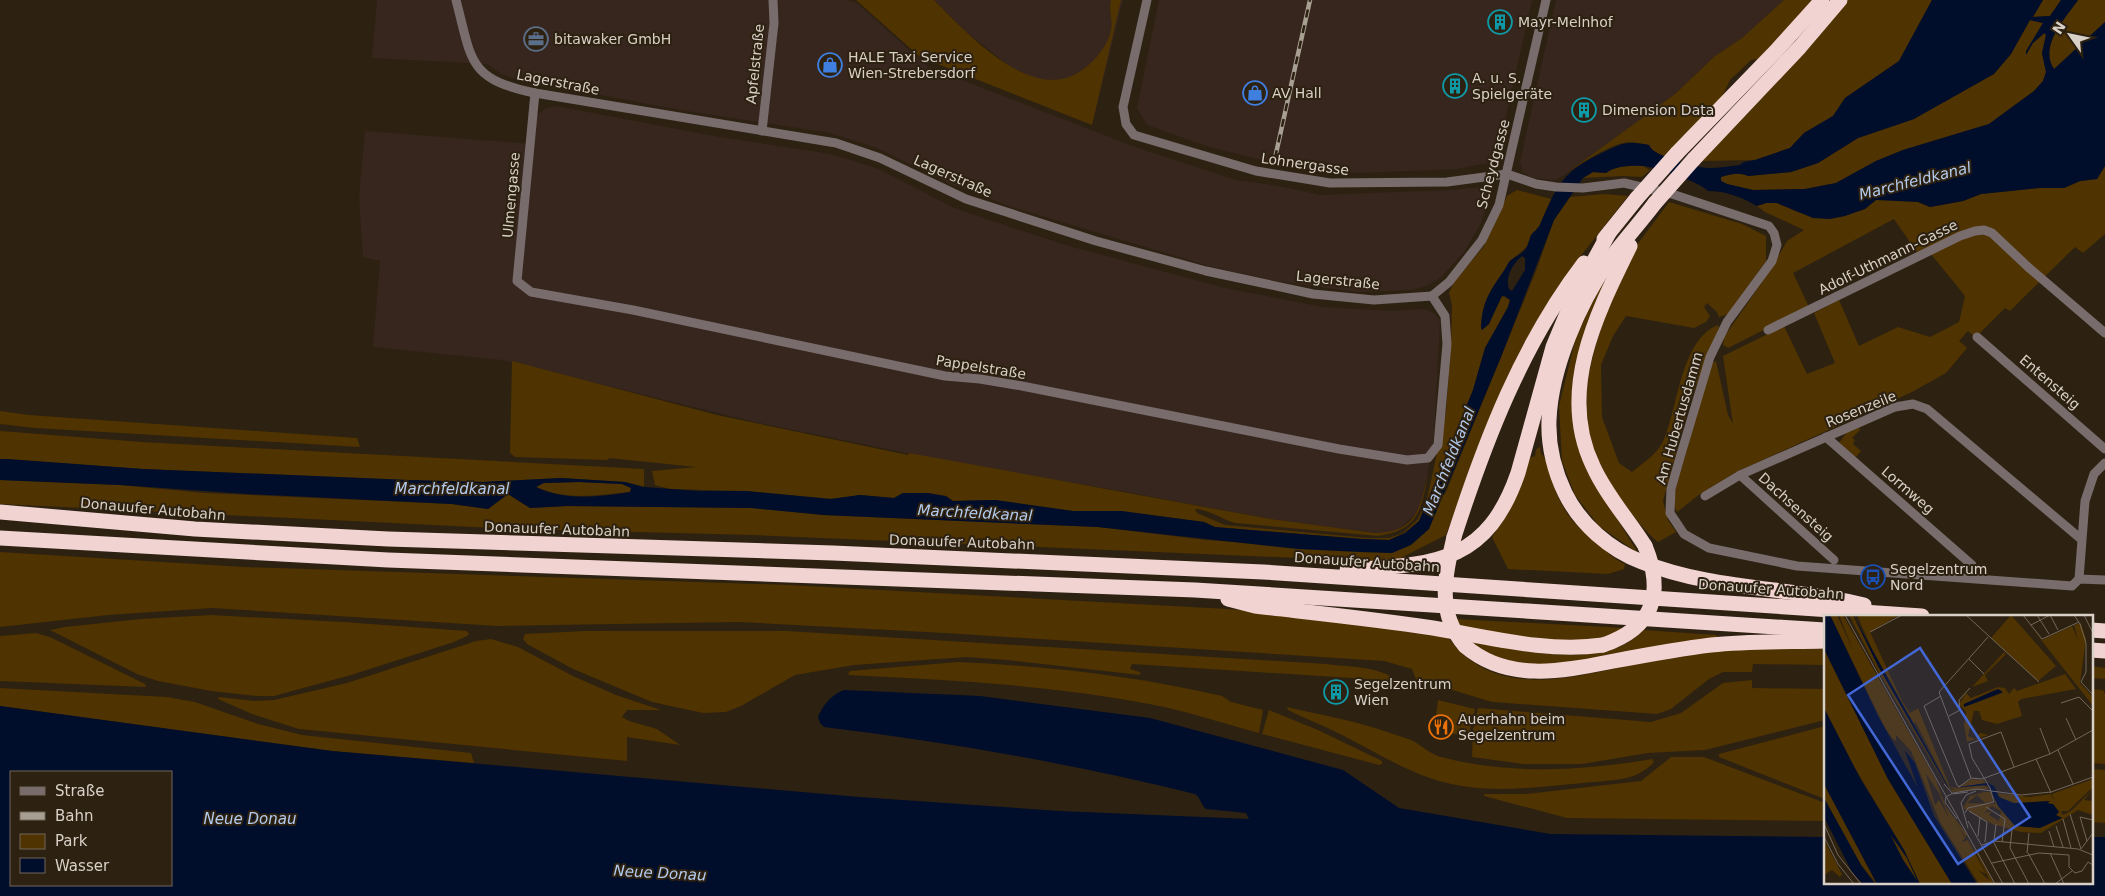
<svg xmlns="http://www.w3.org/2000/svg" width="2105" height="896" viewBox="0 0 2105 896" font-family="'DejaVu Sans',sans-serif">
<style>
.industrial{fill:#37261e}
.green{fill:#4f3301}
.water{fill:#000d2b;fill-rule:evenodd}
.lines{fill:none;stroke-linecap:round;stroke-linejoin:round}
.minor{stroke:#786c6c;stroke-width:9}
.motorway{stroke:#f1d3d2;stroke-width:15}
.rail-casing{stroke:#a89f93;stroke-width:4.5}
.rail{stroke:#2d2111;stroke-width:2.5;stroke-dasharray:8;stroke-linecap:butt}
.motorway-bridge{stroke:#f1d3d2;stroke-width:15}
.labels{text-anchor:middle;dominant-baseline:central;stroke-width:4;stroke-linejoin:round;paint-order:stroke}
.poi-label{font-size:14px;fill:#d9d1c7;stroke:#2d2111;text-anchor:start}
.street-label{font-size:14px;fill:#d9d1c7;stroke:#2d2111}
.water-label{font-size:15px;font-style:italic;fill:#b2cbee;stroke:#2d2111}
.inset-road{fill:none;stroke:#72675a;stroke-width:1}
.view{fill:#4368d5;fill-opacity:0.15;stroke:#4368d5;stroke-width:2.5}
.inset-edge{fill:none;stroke:#d9d1c7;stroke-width:2.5}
</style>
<rect width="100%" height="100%" fill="#2d2111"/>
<g class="industrial">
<polygon points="377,0 846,0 857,3 928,67 1138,148 1236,180 1279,186 1320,195 1453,190 1489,186 1492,189 1481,223 1464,252 1441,277 1426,286 1411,290 1358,292 1275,281 1209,266 1012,207 950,184 877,148 830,133 680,110 516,79 501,74 488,64 372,58"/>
<polygon points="934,0 1123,0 1092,125 1008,65 966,32"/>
<polygon points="1159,0 1532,0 1497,157 1487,163 1457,169 1359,173 1308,169 1270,162 1206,146 1147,125 1137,108"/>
<polygon points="1556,0 1784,0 1742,38 1715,56 1675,94 1564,175 1556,180 1533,178 1523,172 1520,162"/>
<polygon points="556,106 714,136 831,154 879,169 952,207 986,219 1069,246 1225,288 1323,307 1392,311 1425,309 1434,313 1440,321 1434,436 1428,472 1419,511 1400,528 1390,533 1375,533 1271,519 1121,491 961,464 759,423 502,360 373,347 380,261 363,257 359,196 365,131 532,144 536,119 538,114 547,108"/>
</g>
<g class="green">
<path d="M856 0H934C968 34 1036 110 1086 67 1096 59 1104 49 1109 37 1115 23 1108 13 1111 0H1121L1092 125 920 57Z"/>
<path d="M1784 0H1813L1759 59 1751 60 1730 80 1721 99 1665 156 1654 153 1649 145C1643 144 1635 142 1629 142 1611 143 1579 165 1564 175L1675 94 1715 56 1742 38Z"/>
<polygon points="1848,0 1932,0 1899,61 1845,98 1833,116 1804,133 1790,148 1755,160 1702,161 1809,48"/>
<polygon points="2043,0 2061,0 2050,16 2032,17"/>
<path d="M2078 0H2105V22L2054 70C2039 46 2064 20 2078 0Z"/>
<path d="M2030 20 2043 23 2033 43 2045 33 2046 35 2042 53 2046 72 2043 81 2034 91 1989 124 1903 150 1876 161 1836 183 1805 189 1753 190 1727 184 1721 181V177C1730 174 1740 172 1748 176L1791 172 1818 163 1858 138 1914 119 2011 54Z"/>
<path d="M1643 166 1650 170 1642 177 1623 176 1583 178 1593 172 1606 173C1615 165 1632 166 1643 166Z"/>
<polygon points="2105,166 2105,234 2083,253 2075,247 2010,311 2005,308 1979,334 1975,337 1968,331 1959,341 1967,348 1946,373 1912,392 1736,472 1700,494 1677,512 1673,503 1674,495 1711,364 1716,361 1728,415 1733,424 1723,356 1784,326 1807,374 1835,363 1814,313 1839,300 1859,346 1898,327 1930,337 1959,322 1965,296 1931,254 1918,254 1894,219 1793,273 1809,307 1728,348 1723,345 1724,337 1770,271 1787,241 1804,230 1765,212 1757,206 1766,203 1777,203 1800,213 1864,209 1876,200 1902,200 1918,202 1930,207 1963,201 1981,194 2039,188 2064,188 2080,181 2097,179"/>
<path d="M1517 190 1551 199 1540 225 1531 235 1527 247 1510 261 1505 269 1499 302 1502 296 1510 300 1508 307 1485 348 1473 390 1429 500 1419 521 1405 533 1389 540 1362 539 1215 527 1204 522 1121 511H1072L995 500 953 501 903 493 894 498 860 495 833 499 746 491 670 489 655 485 652 471 696 467 609 458 608 460 515 457 510 453 512 361 717 415 908 455 909 453 1271 519 1375 533C1417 532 1420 508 1428 473 1422 509 1419 530 1378 536L1235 523C1221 519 1208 509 1195 509L1197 513 1225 525 1367 538H1389L1403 533 1418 519 1427 499 1446 412 1451 344 1452 305 1449 293 1454 282 1484 246 1507 196Z"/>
<polygon points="1604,194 1628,196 1572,267 1491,414 1446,535 1393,562 753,535 516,529 0,504 0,480 120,485 204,493 452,504 488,509 508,494 530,508 567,506 752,508 824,515 1098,527 1206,540 1392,553 1446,492 1536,271 1554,220 1570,197"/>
<path d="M1669 202 1742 224 1766 236V261L1728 314 1719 317 1717 312 1707 303 1704 307 1710 316 1706 322 1694 328 1626 316 1613 336 1601 365 1602 417 1619 463 1632 472C1644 462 1658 454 1664 439 1678 407 1681 339 1718 325L1719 328 1690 401 1663 501 1668 520 1676 532 1658 542C1643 530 1633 515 1621 499 1575 436 1580 388 1605 317 1611 298 1619 275 1629 257 1641 238 1656 220 1669 202Z"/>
<polygon points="1602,281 1605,282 1573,416 1586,468 1638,553 1599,526 1575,495 1562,461 1559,406 1576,337"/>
<polygon points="0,411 29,415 357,438 360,447 35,428 0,424"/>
<polygon points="1859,427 1860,430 1852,438 1855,440 1853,444 1861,451 1856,457 1839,443 1846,433"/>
<polygon points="0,431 142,442 644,469 644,487 625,482 561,478 483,482 408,480 143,469 0,459"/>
<path d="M1540 446 1541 454C1547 457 1553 484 1556 492 1561 504 1568 517 1577 525 1583 532 1592 536 1598 542 1609 553 1610 557 1625 564L1624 569 1608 574 1508 569 1492 537C1509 512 1519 486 1529 458L1535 456 1536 450Z"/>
<path d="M579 482 622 484 631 488 630 492C598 495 566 501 536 487L543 483Z"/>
<path d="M0 552 244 567 790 585 1246 610 1447 636C1502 712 1596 668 1670 657 1700 652 1733 647 1764 647 1784 647 1805 648 1825 649V665L1753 664 1752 672H1723L1709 679 1671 709 1657 714 1492 702 1416 679 1412 669 1384 661 945 633 740 622 497 626 212 608 108 615 0 627Z"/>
<polygon points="211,615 343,622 467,631 469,634 467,636 454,642 351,675 274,696 257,696 211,691 158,681 137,674 50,630 65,627 141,619"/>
<polygon points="1456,619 1625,628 1601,639 1543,641 1459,626"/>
<path d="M1643 630 1717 635V639L1538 667 1490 656 1470 642C1519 649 1605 673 1643 630Z"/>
<path d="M585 631H787L1326 664C1349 667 1379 666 1398 681L1132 664 1130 669 1140 672V675L1007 660 966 657 854 665 795 675 741 706 726 712 703 713 652 702 573 669 527 644 523 639 525 634Z"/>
<polygon points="36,633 50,637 145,684 146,687 0,681 0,636"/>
<polygon points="491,639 518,647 573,676 616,695 661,710 627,710 622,717 629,721 657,729 680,745 627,737 627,761 299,729 252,714 218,699 219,697 255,701 274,700 347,683 476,641"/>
<path d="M958 662C1047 666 1136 676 1222 696L1231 702 1263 710 1259 733C1222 723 1186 711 1149 704 1051 685 949 680 849 675L848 674 850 671Z"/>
<polygon points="2091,666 2105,668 2105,679 2091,678"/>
<polygon points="1752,680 1752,688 1825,689 1825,720 1705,750 1648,753 1582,764 1523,764 1472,757 1473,730 1478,708 1651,722 1681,713 1723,683"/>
<polygon points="0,688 167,697 195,702 258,724 302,735 471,753 474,763 332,751 0,706"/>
<polygon points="2091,689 2103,690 2105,694 2105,764 2091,763"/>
<polygon points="1438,700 1475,709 1469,734 1452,734 1452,723 1435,723"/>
<path d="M1287 707C1321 715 1357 721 1390 733 1398 736 1408 738 1415 742 1424 748 1431 754 1441 757 1511 775 1582 771 1652 759L1654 762C1637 782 1608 780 1584 783 1546 786 1508 792 1469 787 1421 782 1382 755 1340 734 1323 725 1305 719 1288 710Z"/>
<polygon points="1269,710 1318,730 1382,761 1382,764 1379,765 1262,734"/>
<polygon points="1825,726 1825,799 1719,757 1719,754"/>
<polygon points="1671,757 1704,757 1825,803 1825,821 1567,818 1484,796 1484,794 1526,794 1641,781"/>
<polygon points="2091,769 2105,770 2105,823 2091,822"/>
</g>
<g class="water">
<path d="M1932 0H2043L2033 17 2050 16 2061 0H2078C2064 20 2039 46 2054 69L2105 22V166L2097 179 2080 181 2064 188H2039L1981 194 1963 201 1930 207 1918 202 1876 200 1865 209 1845 216 1830 219 1813 218 1777 203H1766L1757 206C1741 197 1726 191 1708 191 1700 182 1656 167 1643 166 1633 165 1614 166 1606 173L1593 172 1583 178 1554 220 1501 357 1429 529 1411 545 1392 553 1360 552 1298 549 1098 527 824 515 752 508 567 506 530 508 508 494 488 509 452 504 248 494 120 485 0 480V459H8L143 469 408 480 483 482 561 478 625 482 644 487 699 491H746L830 499 860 495 894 498 903 493H928L946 496 953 501 995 500 1073 511H1121L1204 522 1215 527 1362 539 1389 540 1405 533 1419 521 1473 390 1485 348 1508 307 1510 300 1505 296H1502L1489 324 1482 330 1481 328C1482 301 1490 291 1505 269 1507 266 1508 262 1511 260 1516 256 1523 254 1526 248 1529 244 1529 238 1532 234 1536 230 1539 228 1541 222 1558 184 1562 172 1602 153 1623 143 1625 141 1649 145 1652 156 1697 168 1709 168 1719 168 1730 166 1740 165L1744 162 1755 160 1790 148 1804 133 1833 116 1845 98 1899 61ZM2030 20 2043 23 2026 51V55L2033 43 2044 33 2046 35 2042 53 2046 72 2043 81 2034 91 1989 124 1903 150 1876 161 1836 183 1805 189 1753 190 1727 184 1721 181V177C1730 174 1740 172 1748 176L1791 172 1818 163 1858 138 1914 119 1994 74 2011 54ZM1522 256 1525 258V270L1512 291 1509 289C1505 278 1512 264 1522 256ZM579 482 622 484 631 488 630 492C600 497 565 501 536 487L544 483Z"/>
<path d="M844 690 980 696 1150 718 1343 770 1399 808 1550 834 1825 837V882H2091V837H2105V896H0V706L332 751 859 797 1060 811 1249 819 1246 813 1206 809C1200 804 1201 798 1195 794 1073 764 949 742 824 727L820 723 818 717C823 705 831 695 844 690ZM11 772H171V885H11Z"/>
</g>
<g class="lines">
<g class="minor">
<path d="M456 0C472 60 467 79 535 93L836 143 880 158 966 199 1096 241 1206 271 1313 294 1374 300 1432 296"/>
<polyline points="1147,0 1123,107 1126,124 1134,135 1256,171 1330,183 1447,182 1507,174 1536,184 1556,187 1583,188 1624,183 1672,194 1769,226 1774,233 1777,245 1772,261 1727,322 1710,357 1681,454 1671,489 1670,513 1684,534 1709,548 1797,566 2072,586 2079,579 2105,580"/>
<polyline points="535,93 517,281 531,292 633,310 945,376 980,379 1022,386 1339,449 1407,460 1428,458 1438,445 1447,344 1445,316 1432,296"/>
<polyline points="762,131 774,23 773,0"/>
<polyline points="1432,296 1449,282 1482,240 1499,205 1546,0"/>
<polyline points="1768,330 1960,236 1975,231 1984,230 1992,233 2028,267 2105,333"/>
<polyline points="1977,337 2105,449"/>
<polyline points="1826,437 1972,565"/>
<polyline points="1740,475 1834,560"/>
<polyline points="1705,496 1740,475 1895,407 1913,404 1927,409 2081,539"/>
<polyline points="2079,579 2085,501 2094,474 2105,463"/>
</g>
<g class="motorway">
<polyline points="1677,153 1775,52 1822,0"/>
<polyline points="1694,159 1800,47 1840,0"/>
<path d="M1655 203C1640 223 1623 241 1608 262 1579 304 1551 368 1549 420 1548 445 1554 470 1565 493 1580 524 1610 550 1642 562 1712 590 1791 587 1864 605"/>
<polyline points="1604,239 1637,198"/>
<path d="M1630 246C1597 313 1557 391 1593 466 1606 495 1628 519 1645 546"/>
<polyline points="0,512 195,529 388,539 833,553 1263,572 1922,616"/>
<path d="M1454 537C1485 441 1522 344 1584 263"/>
<polyline points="0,538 388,560 1195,590 1825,630"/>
<path d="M1347 570C1431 564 1486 566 1518 473L1553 347 1573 299 1609 233"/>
<path d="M1228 599 1255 606C1315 613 1374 619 1433 628 1489 637 1546 653 1603 645"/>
<polyline points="2091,630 2105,631"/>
<path d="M1465 646C1508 683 1563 671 1614 661 1646 655 1678 649 1711 645 1749 641 1787 642 1825 641"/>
<polyline points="2091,650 2105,651"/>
</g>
<g class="rail-casing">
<polyline id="rail" points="1275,158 1310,0"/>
</g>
<use href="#rail" class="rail"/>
<g class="motorway-bridge">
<polyline points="1637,198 1677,153"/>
<polyline points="1655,203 1694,159"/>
<path d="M1454 537C1445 576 1436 613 1465 646"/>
<path d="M1603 645C1653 628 1665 594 1645 546"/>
</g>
</g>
<defs>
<g id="building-ring" transform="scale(1.25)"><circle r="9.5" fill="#2d2111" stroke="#0f9aa8" stroke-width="1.5"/><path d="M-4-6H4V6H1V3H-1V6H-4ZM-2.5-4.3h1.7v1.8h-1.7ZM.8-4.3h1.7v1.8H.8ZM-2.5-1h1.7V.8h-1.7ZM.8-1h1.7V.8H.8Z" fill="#0f9aa8"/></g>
<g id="office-ring" transform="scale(1.25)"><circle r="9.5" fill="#2d2111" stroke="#5c6f8a" stroke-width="1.5"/><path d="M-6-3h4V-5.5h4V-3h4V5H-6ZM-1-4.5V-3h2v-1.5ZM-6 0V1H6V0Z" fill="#5c6f8a"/></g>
<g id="shop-ring" transform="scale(1.25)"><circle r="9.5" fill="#2d2111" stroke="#3f7fe0" stroke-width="1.5"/><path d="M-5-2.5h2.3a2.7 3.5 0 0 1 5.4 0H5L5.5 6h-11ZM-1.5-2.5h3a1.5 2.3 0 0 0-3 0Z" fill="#3f7fe0"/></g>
<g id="bus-ring" transform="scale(1.25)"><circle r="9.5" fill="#2d2111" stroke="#1a4fb4" stroke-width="1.5"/><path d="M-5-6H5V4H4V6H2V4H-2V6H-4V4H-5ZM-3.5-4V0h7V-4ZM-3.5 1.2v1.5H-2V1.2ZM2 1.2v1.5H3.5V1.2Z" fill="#1a4fb4"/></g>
<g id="restaurant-ring" transform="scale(1.25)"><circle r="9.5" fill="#2d2111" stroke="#e8710a" stroke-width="1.5"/><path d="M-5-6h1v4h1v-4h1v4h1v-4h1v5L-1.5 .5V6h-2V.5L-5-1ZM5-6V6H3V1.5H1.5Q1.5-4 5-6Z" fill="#e8710a"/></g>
</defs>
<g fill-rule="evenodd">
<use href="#building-ring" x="1500" y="22"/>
<use href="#office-ring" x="536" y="39"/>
<use href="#shop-ring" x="830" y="65"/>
<use href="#building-ring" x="1455" y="86"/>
<use href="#shop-ring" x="1255" y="93"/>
<use href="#building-ring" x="1584" y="110"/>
<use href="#bus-ring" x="1873" y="577"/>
<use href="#building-ring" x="1336" y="692"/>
<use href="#restaurant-ring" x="1441" y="727"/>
</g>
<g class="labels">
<g class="poi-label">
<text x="1518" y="22">Mayr-Melnhof</text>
<text x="554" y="39">bitawaker GmbH</text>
<text x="848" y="57">HALE Taxi Service<tspan x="848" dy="16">Wien-Strebersdorf</tspan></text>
<text x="1472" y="78">A. u. S.<tspan x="1472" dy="16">Spielgeräte</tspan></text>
<text x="1272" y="93">AV Hall</text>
<text x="1602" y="110">Dimension Data</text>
<text x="1890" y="569">Segelzentrum<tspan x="1890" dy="16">Nord</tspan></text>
<text x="1354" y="684">Segelzentrum<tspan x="1354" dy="16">Wien</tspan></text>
<text x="1458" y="719">Auerhahn beim<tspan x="1458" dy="16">Segelzentrum</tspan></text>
</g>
<g class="street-label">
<text transform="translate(755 64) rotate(-84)">Apfelstraße</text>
<text transform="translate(558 82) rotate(11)">Lagerstraße</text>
<text transform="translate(1305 164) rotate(8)">Lohnergasse</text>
<text transform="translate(1493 164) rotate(-75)">Scheydgasse</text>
<text transform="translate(953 176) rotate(24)">Lagerstraße</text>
<text transform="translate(511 195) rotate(-85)">Ulmengasse</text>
<text transform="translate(1888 257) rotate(-26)">Adolf-Uthmann-Gasse</text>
<text transform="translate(1338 280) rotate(6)">Lagerstraße</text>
<text transform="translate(981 367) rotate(9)">Pappelstraße</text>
<text transform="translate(2050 382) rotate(41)">Entensteig</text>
<text transform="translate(1861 409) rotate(-22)">Rosenzeile</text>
<text transform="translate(1679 418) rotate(-74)">Am Hubertusdamm</text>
<text transform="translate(1908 490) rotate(41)">Lormweg</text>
<text transform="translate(1796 507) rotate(42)">Dachsensteig</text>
<text transform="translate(153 509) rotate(5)">Donauufer Autobahn</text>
<text transform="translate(557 529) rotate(2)">Donauufer Autobahn</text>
<text transform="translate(962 542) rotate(2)">Donauufer Autobahn</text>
<text transform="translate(1367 562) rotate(4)">Donauufer Autobahn</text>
<text transform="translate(1771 589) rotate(4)">Donauufer Autobahn</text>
</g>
<g class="water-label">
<text transform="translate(1915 181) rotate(-14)">Marchfeldkanal</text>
<text transform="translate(1449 461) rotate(-68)">Marchfeldkanal</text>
<text x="452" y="489">Marchfeldkanal</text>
<text transform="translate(975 513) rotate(3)">Marchfeldkanal</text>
<text x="250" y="819">Neue Donau</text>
<text transform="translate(660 873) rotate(3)">Neue Donau</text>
</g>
</g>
<g transform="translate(1824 615)">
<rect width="269" height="269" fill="#2d2111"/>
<path d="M6 0H13L29 35 15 0H19L112 165 122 192 143 219 142 223 133 209 141 223 138 227 144 225 162 259 154 255 166 266 145 223 170 269H155L116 207 87 136 72 120V126L68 123 60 111ZM102 159 115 178 125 203 115 185 111 190ZM25 0H29L54 51 126 175 159 169 165 174 129 177 124 174 55 58ZM33 0H75L46 17 78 86 86 98 94 93 126 172H133L148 164 160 165 161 168 130 174 125 173 91 106V110L55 50ZM187 0 232 51 214 66 167 23ZM203 7 218 25 248 11 254 25 250 10 257 8 262 24 256 68 269 82V91ZM0 34 64 164 128 269H96L80 235 28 148 0 93ZM180 37 182 39 161 60 164 66 148 72ZM241 59 252 74 197 84 194 87 198 101 173 109 158 105 155 96H150L144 121 151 124 156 118 164 120 143 127 140 110 142 97 135 89 142 78 147 83 174 72 181 73 185 79 190 73 193 76ZM171 75 178 78 146 90H139ZM269 164V172L244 196H237L239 200 248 195 269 174 260 185 269 186V200L254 195 217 218 197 217 168 209 139 193 146 181 160 177H167L169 187 161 188 153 180 143 188 171 189V185L191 210 213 213 238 203 232 200 235 197 229 189H223L226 186 190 189 178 184 172 178 206 182 227 179 232 189 228 179ZM168 191 177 196 175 206 165 200 168 196 160 198ZM0 169 53 269 37 250 0 183ZM171 180 194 197H228L231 201H195L177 190ZM65 217 83 243 94 268 79 245ZM0 225 18 259 16 262 8 255 0 260Z" fill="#4f3301" fill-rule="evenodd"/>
<path d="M0 0H6L53 99 94 173 81 136 91 148 110 201 153 269H128L64 164 0 34ZM29 0 125 173 164 168 170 171 175 182 190 188 226 186 223 188 229 189 235 197 232 200 238 203 216 213 191 211 174 191 165 170 124 173 54 51ZM174 74 179 77 140 92V89ZM0 93 37 165 80 235 96 269H53L0 169ZM66 219 83 243 94 267 79 245ZM0 183 37 250 51 269H39L28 257 0 202Z" fill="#000d2b" fill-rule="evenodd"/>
<path class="inset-road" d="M21 0 171 269M142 0 215 67M199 0 218 24 255 7M213 0 225 19M250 0 256 9 262 28V57L257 67 269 80M260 0 269 18M207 10 226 0 234 15M46 17 78 0M145 44 160 59M117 81 100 91 133 170 135 172 147 163M237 88 255 82 269 96M125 101 136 95 135 85 146 73M242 103 252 125M216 113 226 139M234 135 249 169M212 144 227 178M147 163 115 77 164 22M147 163 158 164 226 139 269 115M120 169 129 179 144 177M227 177 269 162M162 192 181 204 178 227M145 196 163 207 161 227M141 198 144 193 170 187 166 173 148 143 145 129 177 117 190 152M246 199 257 234M133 204 121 187 122 182 129 178 153 174 197 180 227 177M239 204 247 233M144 206 179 269M0 209 14 240 37 269M232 211 239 232M144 213 137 188 142 180 152 176M188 215 186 233 205 269M225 216 230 232M154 221 156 202M0 222 14 249 30 269M169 226 191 269M170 226 172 209M263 226 256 202 269 205M158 230 170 226 254 234 269 240M257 234 269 218M203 238 205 218M204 238 221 269M226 238 240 269M168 248 215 238 245 240V252L251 258 258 256 264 247 269 250M231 269 248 256"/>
<path class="view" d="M96 33 206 202 134 249 24 80Z"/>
<rect width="269" height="269" class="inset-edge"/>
</g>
<rect x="10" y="771" width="162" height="115" fill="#2d2111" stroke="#72675a"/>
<rect x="20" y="787" width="25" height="8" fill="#786c6c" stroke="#72675a"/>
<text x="55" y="796" font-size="15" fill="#d9d1c7">Straße</text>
<rect x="20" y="812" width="25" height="8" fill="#a89f93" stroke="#72675a"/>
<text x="55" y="821" font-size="15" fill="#d9d1c7">Bahn</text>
<rect x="20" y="834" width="25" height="15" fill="#4f3301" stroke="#72675a"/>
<text x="55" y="846" font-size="15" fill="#d9d1c7">Park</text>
<rect x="20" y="858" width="25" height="15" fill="#000d2b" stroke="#72675a"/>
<text x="55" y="871" font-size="15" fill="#d9d1c7">Wasser</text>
<g transform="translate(2070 35) rotate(303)" stroke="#2d2111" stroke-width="4" paint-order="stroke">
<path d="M0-4L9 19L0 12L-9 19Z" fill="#d9d1c7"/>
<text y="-8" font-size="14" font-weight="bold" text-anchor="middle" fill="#d9d1c7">N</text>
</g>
</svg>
